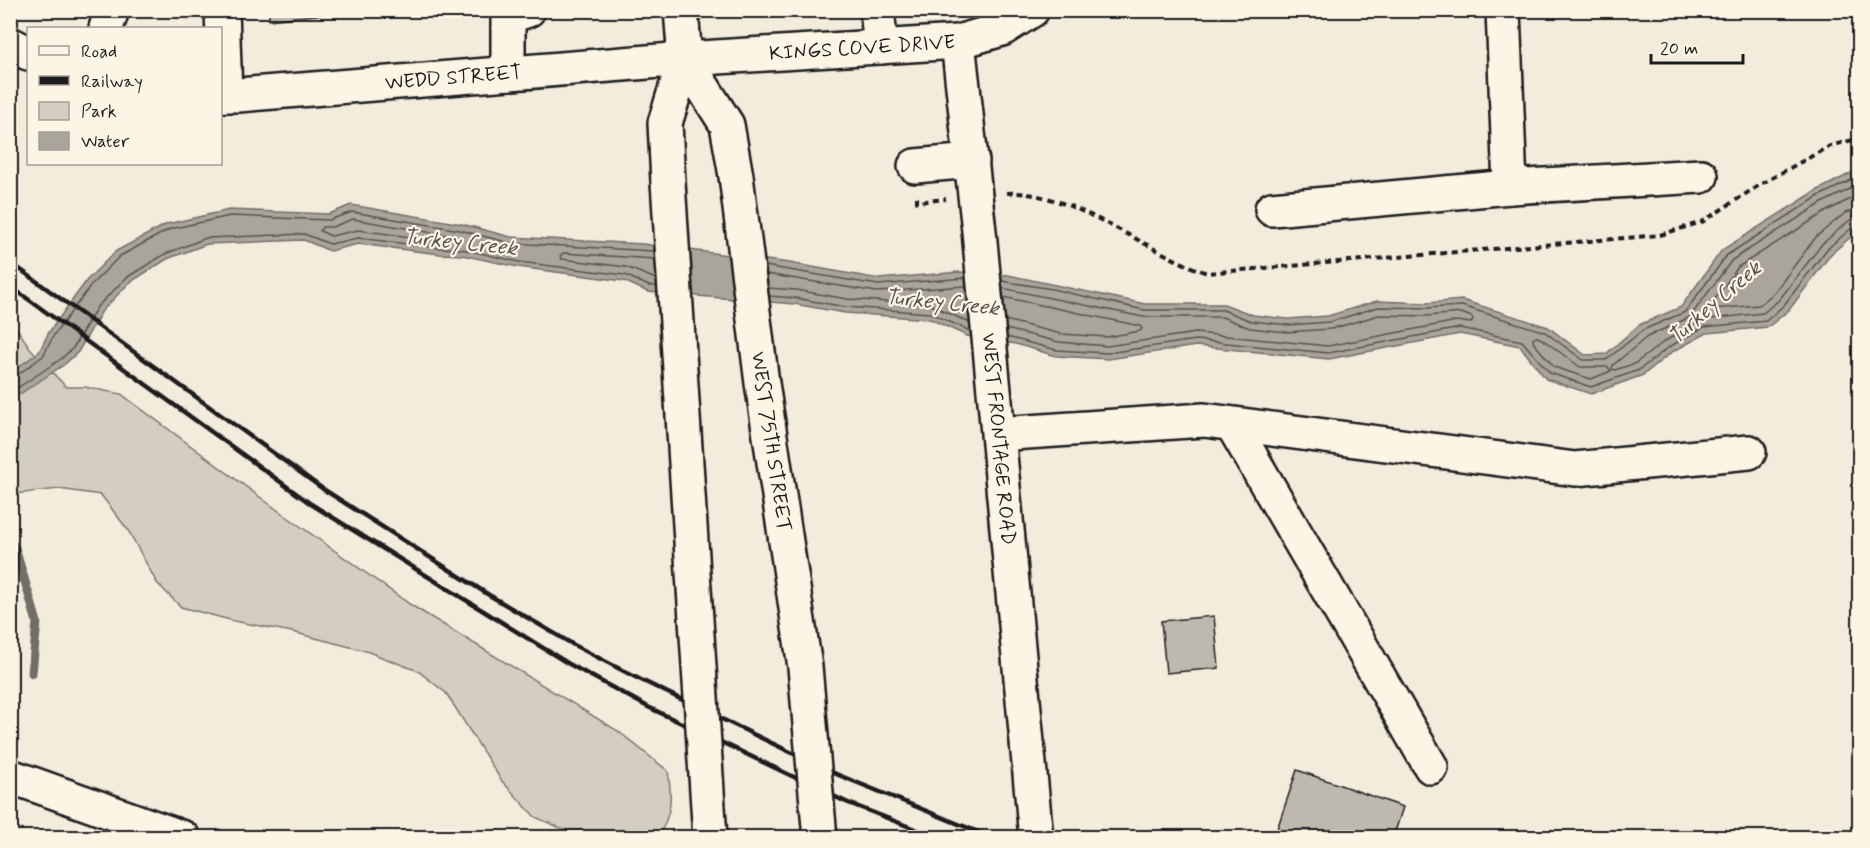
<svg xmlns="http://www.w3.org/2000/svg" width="1870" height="848" viewBox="0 0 1870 848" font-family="Mynerve,sans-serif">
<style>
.green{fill:#d3cec1;stroke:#78756e;stroke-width:1.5}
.water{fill:#aaa59b;stroke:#716e68;stroke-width:1.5}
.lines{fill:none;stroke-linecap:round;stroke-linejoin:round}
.shore{stroke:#55534f;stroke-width:1.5}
.stream{stroke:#716e68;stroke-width:9}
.building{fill:#beb9ae;stroke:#1c1c1c;stroke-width:1.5}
.minor-casing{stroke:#1c1c1c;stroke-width:38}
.major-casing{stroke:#1c1c1c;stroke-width:38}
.highway-casing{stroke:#1c1c1c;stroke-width:38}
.path{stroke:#1c1c1c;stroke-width:4;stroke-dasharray:6 4.5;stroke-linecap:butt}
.minor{stroke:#fcf5e5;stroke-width:33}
.major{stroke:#fcf5e5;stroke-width:33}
.highway{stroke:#fcf5e5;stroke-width:33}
.rail{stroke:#1c1c1c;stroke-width:4.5}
.major-bridge-casing{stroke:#1c1c1c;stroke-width:38;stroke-linecap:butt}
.major-bridge{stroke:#fcf5e5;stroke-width:33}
.labels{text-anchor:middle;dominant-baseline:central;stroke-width:4.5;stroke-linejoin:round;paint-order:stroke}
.street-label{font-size:20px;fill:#1c1c1c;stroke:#fcf5e5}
.water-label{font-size:21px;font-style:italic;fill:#55534f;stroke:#fcf5e5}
</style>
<rect width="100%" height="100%" fill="#f3ecdd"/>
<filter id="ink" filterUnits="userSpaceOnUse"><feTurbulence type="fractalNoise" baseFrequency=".0167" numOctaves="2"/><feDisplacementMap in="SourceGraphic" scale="12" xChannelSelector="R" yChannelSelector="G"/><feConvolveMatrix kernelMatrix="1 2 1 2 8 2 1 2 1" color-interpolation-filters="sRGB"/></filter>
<g filter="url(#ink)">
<path class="green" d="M11 320 30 348 66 387H85L121 394 272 506 411 605 618 731 668 771C672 798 672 814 658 837L646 838 611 831 565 830 535 817 501 780 446 693 418 671 366 651 292 632 234 621 181 607 157 583 128 530 101 495 59 489 14 494 11 491Z"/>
<polygon class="water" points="1859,169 1859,230 1831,254 1789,310 1768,327 1707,333 1672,352 1643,375 1591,394 1546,379 1520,346 1460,334 1329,359 1196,346 1108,359 1056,356 1016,344 967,336 930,319 845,313 794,304 648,292 624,281 518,267 462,255 440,254 358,244 330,251 304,240 207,244 167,259 129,283 102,311 78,352 65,364 11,400 10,373 39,352 49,332 87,280 116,251 167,224 229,210 329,214 351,205 462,224 511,237 643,244 790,263 879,279 959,272 1008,275 1145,304 1224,304 1253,315 1288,319 1328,316 1377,301 1427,303 1462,300 1548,327 1585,355 1606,354 1639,325 1681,307 1722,250 1816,191"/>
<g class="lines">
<g class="shore">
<polyline points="1860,184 1822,203 1732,260 1690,317 1647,337 1613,365 1612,369 1615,370 1636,363 1665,341 1702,320 1763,313 1779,300 1822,244 1850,220 1860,218"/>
<polyline points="1860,194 1827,211 1738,267 1711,305 1711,308 1713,309 1759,305 1773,294 1816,237 1845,213 1860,209"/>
<polygon points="353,219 446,235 449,238 447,241 441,241 358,230 331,236 320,231 322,227 332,227"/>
<polyline points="655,259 563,253 560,256 562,259 626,267 656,279"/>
<polyline points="765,266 878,285 965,278"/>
<polyline points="766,274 877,292 966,286"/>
<polyline points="1002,281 1052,289 1144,310 1223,310 1251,321 1288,325 1330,322 1378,307 1427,308 1462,306 1545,332 1583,360 1606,360 1643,330 1685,312 1727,255 1819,196 1860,176"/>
<polyline points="768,288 796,290 847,299 931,305 970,323"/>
<polyline points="1002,288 1143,317 1222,317 1250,328 1287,332 1331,329 1379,315 1427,316 1461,313 1472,317 1473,320 1471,323 1457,321 1328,346 1196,333 1107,346 1059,342 1006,329"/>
<polyline points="769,296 795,298 846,307 930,313 970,331"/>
<polyline points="1003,297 1140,326 1142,329 1140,331 1107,337 1061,334 1005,320"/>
<polyline points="1007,337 1057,350 1107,353 1196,340 1328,353 1460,328 1522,341 1550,373 1591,387 1639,370 1669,347 1704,327 1766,321 1784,305 1827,249 1853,227 1860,226"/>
<polygon points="1537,337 1542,339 1580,367 1608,367 1611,371 1591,379 1554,367 1533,342 1533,338"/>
<polyline points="10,377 16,376 43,356 54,335 92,284 120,256 170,229 230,216 329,220 352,212 460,230 510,243 654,251"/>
<polyline points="10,393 61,359 73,348 97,307 126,278 165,254 206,238 304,234 330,244 358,238 440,248 462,249 519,262 625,275 649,286 657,286"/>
</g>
<polyline class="stream" points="10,540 15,548 37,622 32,673"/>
</g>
<g class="building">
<polygon points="269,10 364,10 269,20"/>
<polygon points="1214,616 1219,668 1166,673 1161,621"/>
<polygon points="1297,770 1403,807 1393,838 1274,838"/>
</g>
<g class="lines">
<g class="minor-casing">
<g id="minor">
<polyline points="222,10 225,95"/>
<polyline points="877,10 881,47"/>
<polyline points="1503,10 1510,187"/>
<polyline points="106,28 112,10"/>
<path id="s1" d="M958 42 979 231 1036 838"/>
<polyline points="10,44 28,53"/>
<polyline points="508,73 508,19 516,14 528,10"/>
<path id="s2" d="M220 95H238L685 59 958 42 1002 29 1032 10"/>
<polyline points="915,166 972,161"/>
<polyline points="1272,209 1510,187 1701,176"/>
<polyline points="1232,424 1431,767"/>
<polyline points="999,434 1204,420 1575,469 1749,452"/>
</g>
</g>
<g class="major-casing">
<g id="major">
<polyline points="685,59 727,125 736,176"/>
<polyline points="668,182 665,123 685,59 681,10"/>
</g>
</g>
<g class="highway-casing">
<polyline id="highway" points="10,776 183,838"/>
</g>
<g class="path">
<path d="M1007 193C1069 189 1146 252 1207 273L1660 235 1702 222 1761 184 1830 146 1860 138"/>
<polyline points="917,197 917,202 946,199"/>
</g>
<use href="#minor" class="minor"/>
<use href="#major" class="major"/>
<use href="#highway" class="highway"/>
<g class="rail">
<polyline points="10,262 323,489 489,595 574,645 639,679 836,774 993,838"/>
<polyline points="10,286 311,504 569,664 648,707 846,802 938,838"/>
</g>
<g class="major-bridge-casing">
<g id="major-bridge">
<path id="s3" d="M736 176 762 383 805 667 820 838"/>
<polyline points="668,182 710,838"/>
</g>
</g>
<use href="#major-bridge" class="major-bridge"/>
</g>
</g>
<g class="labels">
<g class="street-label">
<text stroke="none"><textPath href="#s2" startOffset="644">KINGS COVE DRIVE</textPath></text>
<text stroke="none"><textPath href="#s2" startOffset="234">WEDD STREET</textPath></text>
<text stroke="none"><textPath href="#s1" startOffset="399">WEST FRONTAGE ROAD</textPath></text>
<text stroke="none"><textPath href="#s3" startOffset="268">WEST 75TH STREET</textPath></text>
</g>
<g class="water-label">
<text transform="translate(460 243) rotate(6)">Turkey Creek</text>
<text transform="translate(942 303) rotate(6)">Turkey Creek</text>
<text transform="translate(1715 303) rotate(-41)">Turkey Creek</text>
</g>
</g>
<rect width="1870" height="848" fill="none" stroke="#fcf5e5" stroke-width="36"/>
<rect x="18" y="18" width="1834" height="812" fill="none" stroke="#1c1c1c" stroke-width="2" filter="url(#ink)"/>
<rect x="27" y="27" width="195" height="138" fill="#fcf5e5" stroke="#a29e95" stroke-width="1.5"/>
<rect x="39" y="46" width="30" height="9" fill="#fcf5e5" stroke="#a29e95" stroke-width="1.5"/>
<text x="81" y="57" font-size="18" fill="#1c1c1c">Road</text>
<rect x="39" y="76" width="30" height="9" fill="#1c1c1c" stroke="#a29e95" stroke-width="1.5"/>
<text x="81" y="87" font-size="18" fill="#1c1c1c">Railway</text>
<rect x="39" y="102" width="30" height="18" fill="#d3cec1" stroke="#a29e95" stroke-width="1.5"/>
<text x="81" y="117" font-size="18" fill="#1c1c1c">Park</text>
<rect x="39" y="132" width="30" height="18" fill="#aaa59b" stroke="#a29e95" stroke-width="1.5"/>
<text x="81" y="147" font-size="18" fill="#1c1c1c">Water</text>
<path d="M1651 54v9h92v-9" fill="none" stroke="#1c1c1c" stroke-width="3"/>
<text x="1660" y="54" font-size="18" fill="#1c1c1c" stroke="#fcf5e5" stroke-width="4.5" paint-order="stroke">20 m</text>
</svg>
